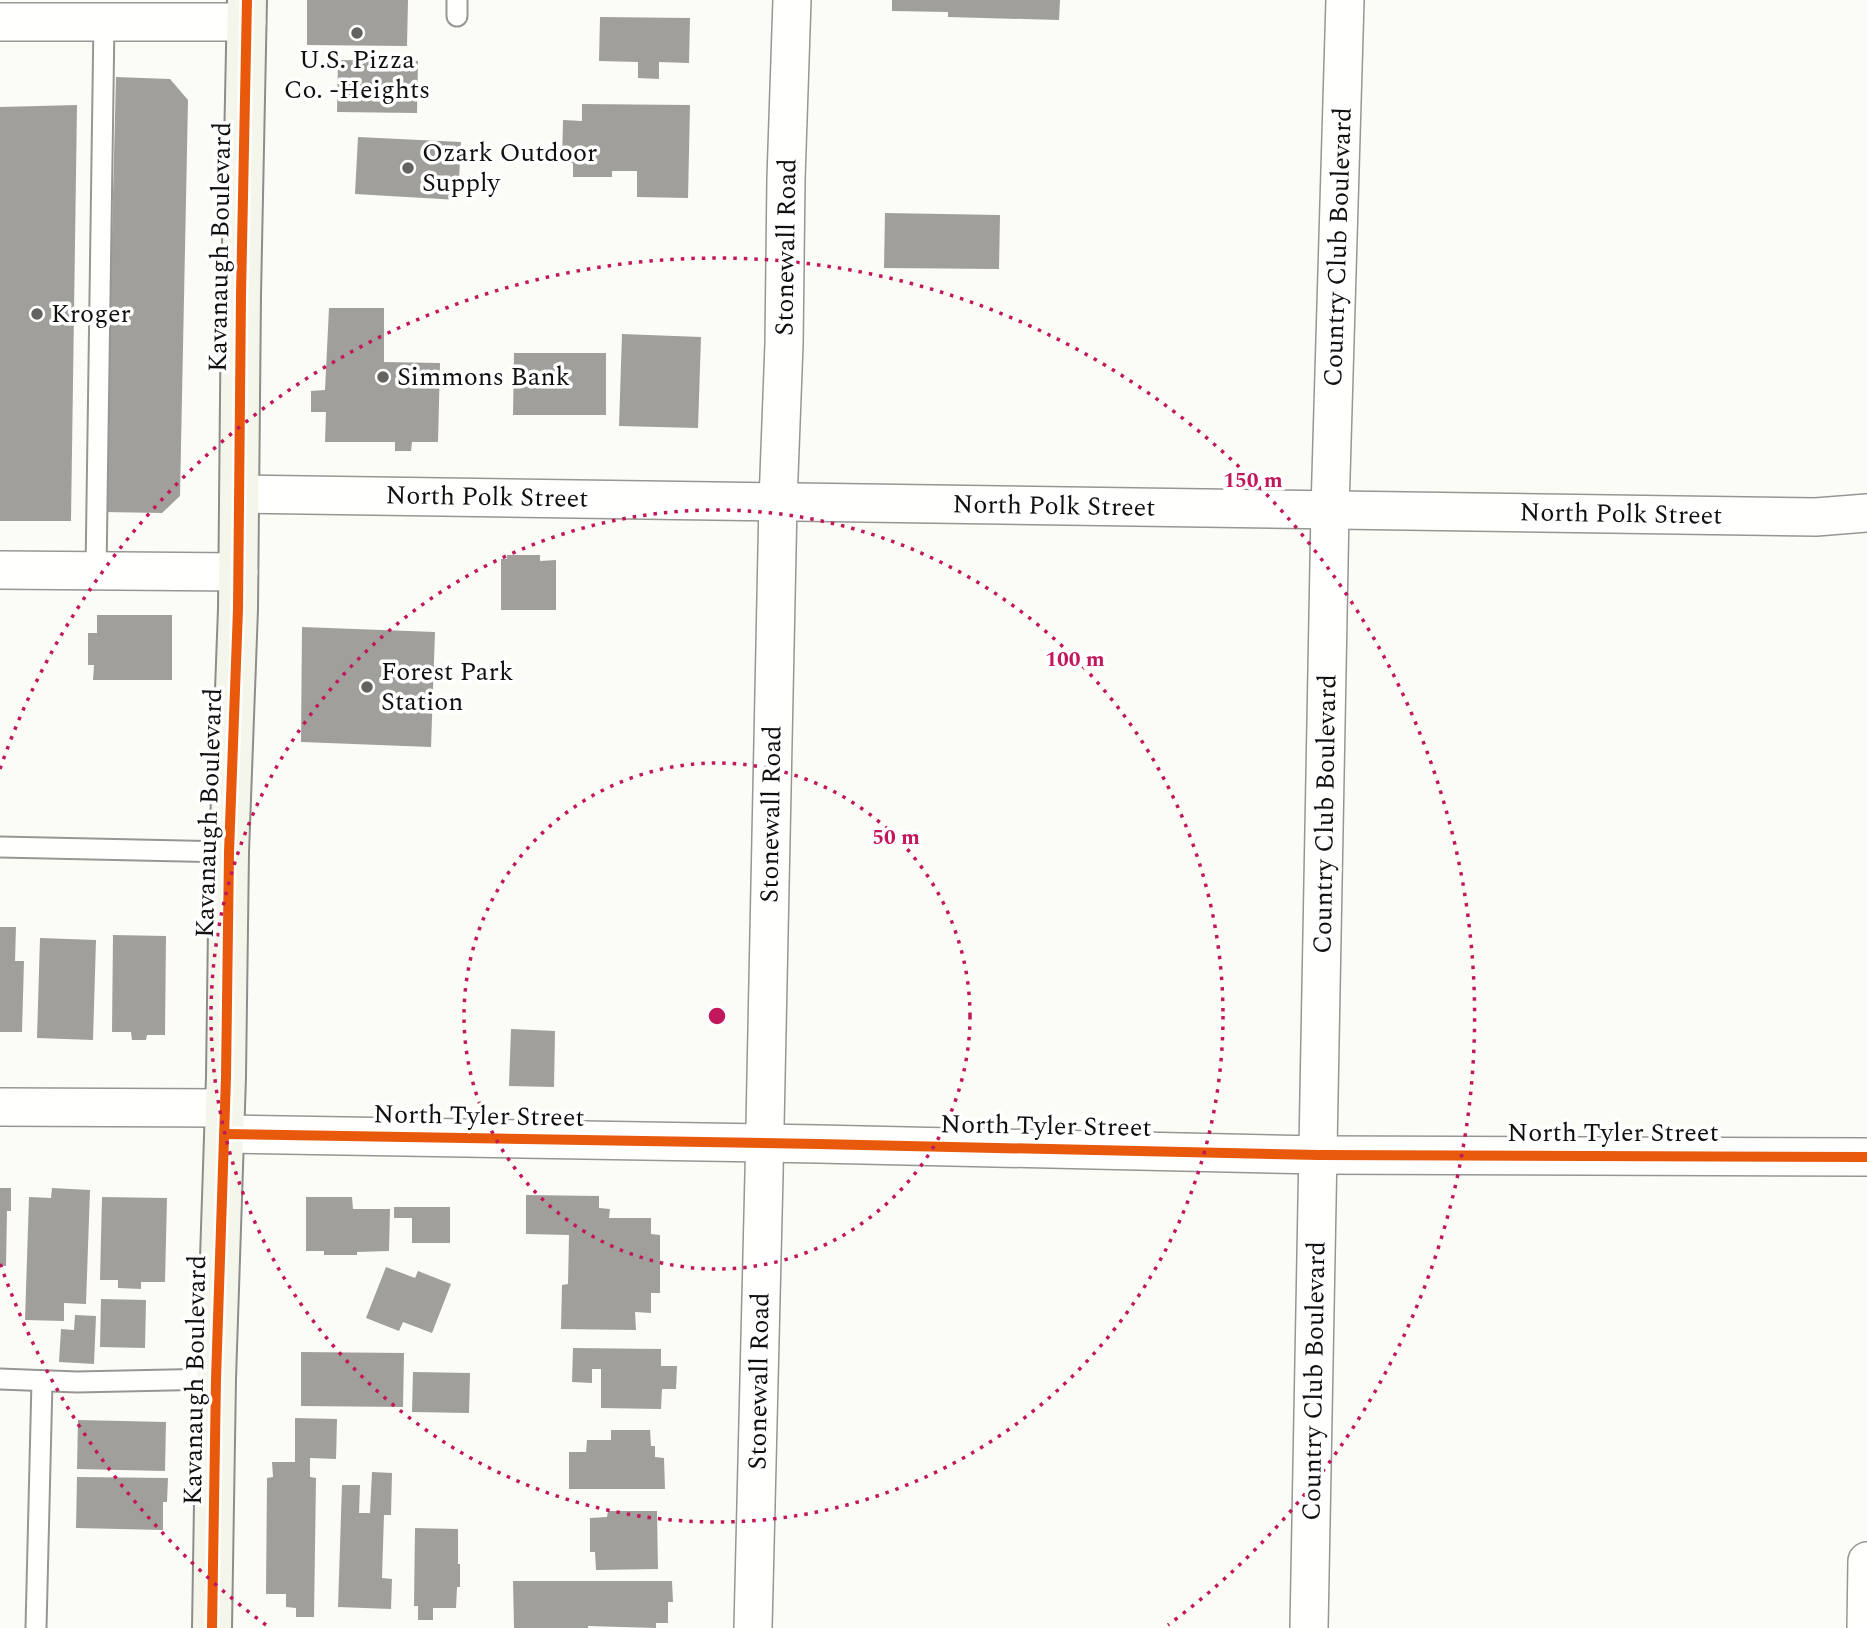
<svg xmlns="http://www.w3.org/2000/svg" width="1867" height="1628" viewBox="0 0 1867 1628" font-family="Spectral,serif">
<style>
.building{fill:#a09f9b}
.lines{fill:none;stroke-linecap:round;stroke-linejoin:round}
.lane-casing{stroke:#969694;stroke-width:23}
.street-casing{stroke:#969694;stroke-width:40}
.secondary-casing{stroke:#8d8d8b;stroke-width:42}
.lane{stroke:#fffffe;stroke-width:19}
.street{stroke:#fffffe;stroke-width:37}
.secondary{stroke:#f5f6eb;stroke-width:38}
.cycleway-casing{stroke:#fff;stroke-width:15}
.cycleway{stroke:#e8590c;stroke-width:10}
.ring{fill:none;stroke:#c2185b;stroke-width:3.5;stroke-dasharray:3.5 7}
.poi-dot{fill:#636361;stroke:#fff;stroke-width:2.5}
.labels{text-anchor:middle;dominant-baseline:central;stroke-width:7;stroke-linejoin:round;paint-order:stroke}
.poi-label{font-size:26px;fill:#101010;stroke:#fff;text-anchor:start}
.street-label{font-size:26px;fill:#101010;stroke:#fff}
.centre{fill:#c2185b;stroke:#fff;stroke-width:3.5}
.ring-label{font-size:21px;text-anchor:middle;font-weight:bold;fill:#c2185b;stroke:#fff;stroke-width:7;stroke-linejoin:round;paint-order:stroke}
</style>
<rect width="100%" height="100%" fill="#fcfcf7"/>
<g class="building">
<polygon points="307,0 408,0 407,46 307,45"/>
<polygon points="892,0 1060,0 1059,20 948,17 948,12 892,11"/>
<polygon points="600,17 690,18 689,63 659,62 659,79 638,78 638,62 599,61"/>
<polygon points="338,60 418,61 417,113 337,112"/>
<polygon points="116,77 170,79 188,100 180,496 162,513 105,512"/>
<polygon points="582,104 690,105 688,198 637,197 637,171 612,171 612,177 573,177 573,163 562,163 563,120 582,121"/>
<polygon points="77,105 71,521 0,521 0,107"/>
<polygon points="358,137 461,142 458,200 355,194"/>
<polygon points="885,213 1000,215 999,269 884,268"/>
<polygon points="329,308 384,308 384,362 440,363 438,442 412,442 411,451 395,451 395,442 325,442 326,412 311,412 311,391 325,390"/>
<polygon points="622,334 701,337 698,428 619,426"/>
<polygon points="514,353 606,353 606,415 513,415"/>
<polygon points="507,555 540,555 540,561 556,560 556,610 501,610 501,559 507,559"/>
<polygon points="97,615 172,615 172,680 93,680 94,665 88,665 88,633 97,633"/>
<polygon points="302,627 435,632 431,747 301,742"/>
<polygon points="0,927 16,927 15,961 24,961 22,1032 0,1032"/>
<polygon points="113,935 166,936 165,1035 147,1035 146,1040 132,1040 131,1032 112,1032"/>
<polygon points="40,938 96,940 93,1040 37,1038"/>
<polygon points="511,1029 555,1031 554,1087 509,1086"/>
<polygon points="0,1188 11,1188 11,1211 7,1211 6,1266 0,1266"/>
<polygon points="52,1188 90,1190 86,1304 64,1303 64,1321 25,1320 29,1197 51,1198"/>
<polygon points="526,1195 599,1196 599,1208 610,1209 609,1218 651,1218 651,1234 660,1235 660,1293 651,1293 651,1313 635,1312 636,1330 561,1329 562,1285 568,1284 569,1235 526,1234"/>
<polygon points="102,1197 167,1198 165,1282 141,1282 141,1289 118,1288 118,1280 100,1280"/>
<polygon points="306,1197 352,1197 353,1209 390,1209 389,1251 357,1252 357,1255 324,1255 324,1251 306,1251"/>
<polygon points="394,1207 450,1207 450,1243 412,1243 412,1218 394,1218"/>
<polygon points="386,1267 415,1278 418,1271 451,1284 432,1333 403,1322 399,1331 366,1318"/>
<polygon points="101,1299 146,1300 145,1348 100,1347"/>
<polygon points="75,1315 96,1316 94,1364 59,1362 61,1329 74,1330"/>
<polygon points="573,1348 661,1349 661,1366 677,1366 676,1389 662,1389 661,1409 601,1408 601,1369 592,1369 592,1383 572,1382"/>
<polygon points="301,1352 404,1353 403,1407 301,1406"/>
<polygon points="413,1372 470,1373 469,1413 412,1412"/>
<polygon points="295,1418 337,1419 336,1459 310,1458 310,1477 316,1478 314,1617 296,1617 296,1608 286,1607 286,1594 266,1594 267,1478 273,1477 272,1462 295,1462"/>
<polygon points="78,1420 166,1422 165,1471 77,1469"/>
<polygon points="611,1430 650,1430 651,1446 655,1446 655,1457 664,1458 665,1489 569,1489 569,1452 586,1452 587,1440 611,1440"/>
<polygon points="372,1472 392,1473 391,1515 384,1515 382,1578 392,1579 391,1609 338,1607 342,1485 360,1485 359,1513 370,1513"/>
<polygon points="77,1477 168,1478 167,1502 163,1502 163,1530 76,1528"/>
<polygon points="608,1511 657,1511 658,1569 596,1570 595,1552 590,1552 590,1518 607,1517"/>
<polygon points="415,1528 458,1529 458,1564 460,1564 460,1587 457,1587 456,1608 433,1608 433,1620 418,1620 418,1606 414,1606"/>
<polygon points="513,1581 672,1581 673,1602 668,1602 668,1623 656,1623 656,1628 588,1626 588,1628 514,1628"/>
</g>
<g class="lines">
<g class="lane-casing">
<g id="lane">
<polyline points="457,16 457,0"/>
<polyline points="96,571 104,22"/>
<polyline points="0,847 229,852"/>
<polyline points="0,1379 77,1382 216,1379"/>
<polyline points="36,1628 42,1381"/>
</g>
</g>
<g class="street-casing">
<g id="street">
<polyline points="0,22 247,22"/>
<polyline points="240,494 1816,517 1867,513"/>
<polyline points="0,570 239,572"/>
<polyline points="0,1107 225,1108"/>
<polyline points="225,1134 818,1144 1319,1155 1867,1157"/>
<polyline points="753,1628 764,1174 778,502 784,344 786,179 792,0"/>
<polyline points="1309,1628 1330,510 1345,0"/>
<polyline points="1866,1628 1867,1561"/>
</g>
</g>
<g class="secondary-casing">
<polyline id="secondary" points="212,1628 216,1379 226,1077 229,852 238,609 241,295 247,0"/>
</g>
<use href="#lane" class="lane"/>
<use href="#street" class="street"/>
<use href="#secondary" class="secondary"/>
<g class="cycleway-casing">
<g id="cycleway">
<polyline points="225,1134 818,1144 1319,1155 1867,1157"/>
<polyline points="212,1628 216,1379 226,1077 229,852 238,609 241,295 247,0"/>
</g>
</g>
<use href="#cycleway" class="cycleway"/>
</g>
<g class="ring">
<circle cx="717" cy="1016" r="253"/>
<circle cx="717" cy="1016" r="506"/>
<path d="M266 1625A758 758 0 0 1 0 1263M0 769A758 758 0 1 1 1168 1625"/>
</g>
<g class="poi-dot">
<circle cx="357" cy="33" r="7"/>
<circle cx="408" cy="168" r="7"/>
<circle cx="37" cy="314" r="7"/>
<circle cx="383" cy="377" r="7"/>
<circle cx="367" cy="687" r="7"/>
</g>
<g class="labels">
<g class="poi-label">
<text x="357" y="60" text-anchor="middle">U.S. Pizza<tspan x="357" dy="30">Co. -Heights</tspan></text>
<text x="422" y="153">Ozark Outdoor<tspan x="422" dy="30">Supply</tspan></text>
<text x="51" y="314">Kroger</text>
<text x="397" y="377">Simmons Bank</text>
<text x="381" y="672">Forest Park<tspan x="381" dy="30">Station</tspan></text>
</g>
<g class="street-label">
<text transform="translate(220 247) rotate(-89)">Kavanaugh Boulevard</text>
<text transform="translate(786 247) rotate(-89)">Stonewall Road</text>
<text transform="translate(1338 247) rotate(-88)">Country Club Boulevard</text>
<text transform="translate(487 497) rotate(1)">North Polk Street</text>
<text transform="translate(1054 506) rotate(1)">North Polk Street</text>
<text transform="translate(1621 514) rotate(1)">North Polk Street</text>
<text transform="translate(209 813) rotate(-88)">Kavanaugh Boulevard</text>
<text transform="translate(771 814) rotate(-89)">Stonewall Road</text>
<text transform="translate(1325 814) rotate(-89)">Country Club Boulevard</text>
<text transform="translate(479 1116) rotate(1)">North Tyler Street</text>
<text transform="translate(1046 1126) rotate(1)">North Tyler Street</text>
<text x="1613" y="1133">North Tyler Street</text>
<text transform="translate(195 1380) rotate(-89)">Kavanaugh Boulevard</text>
<text transform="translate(759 1381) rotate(-89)">Stonewall Road</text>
<text transform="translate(1314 1381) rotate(-89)">Country Club Boulevard</text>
</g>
</g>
<circle cx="717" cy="1016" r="10" class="centre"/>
<g class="ring-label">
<text x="1253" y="487">150 m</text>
<text x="1075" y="666">100 m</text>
<text x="896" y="844">50 m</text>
</g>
</svg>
